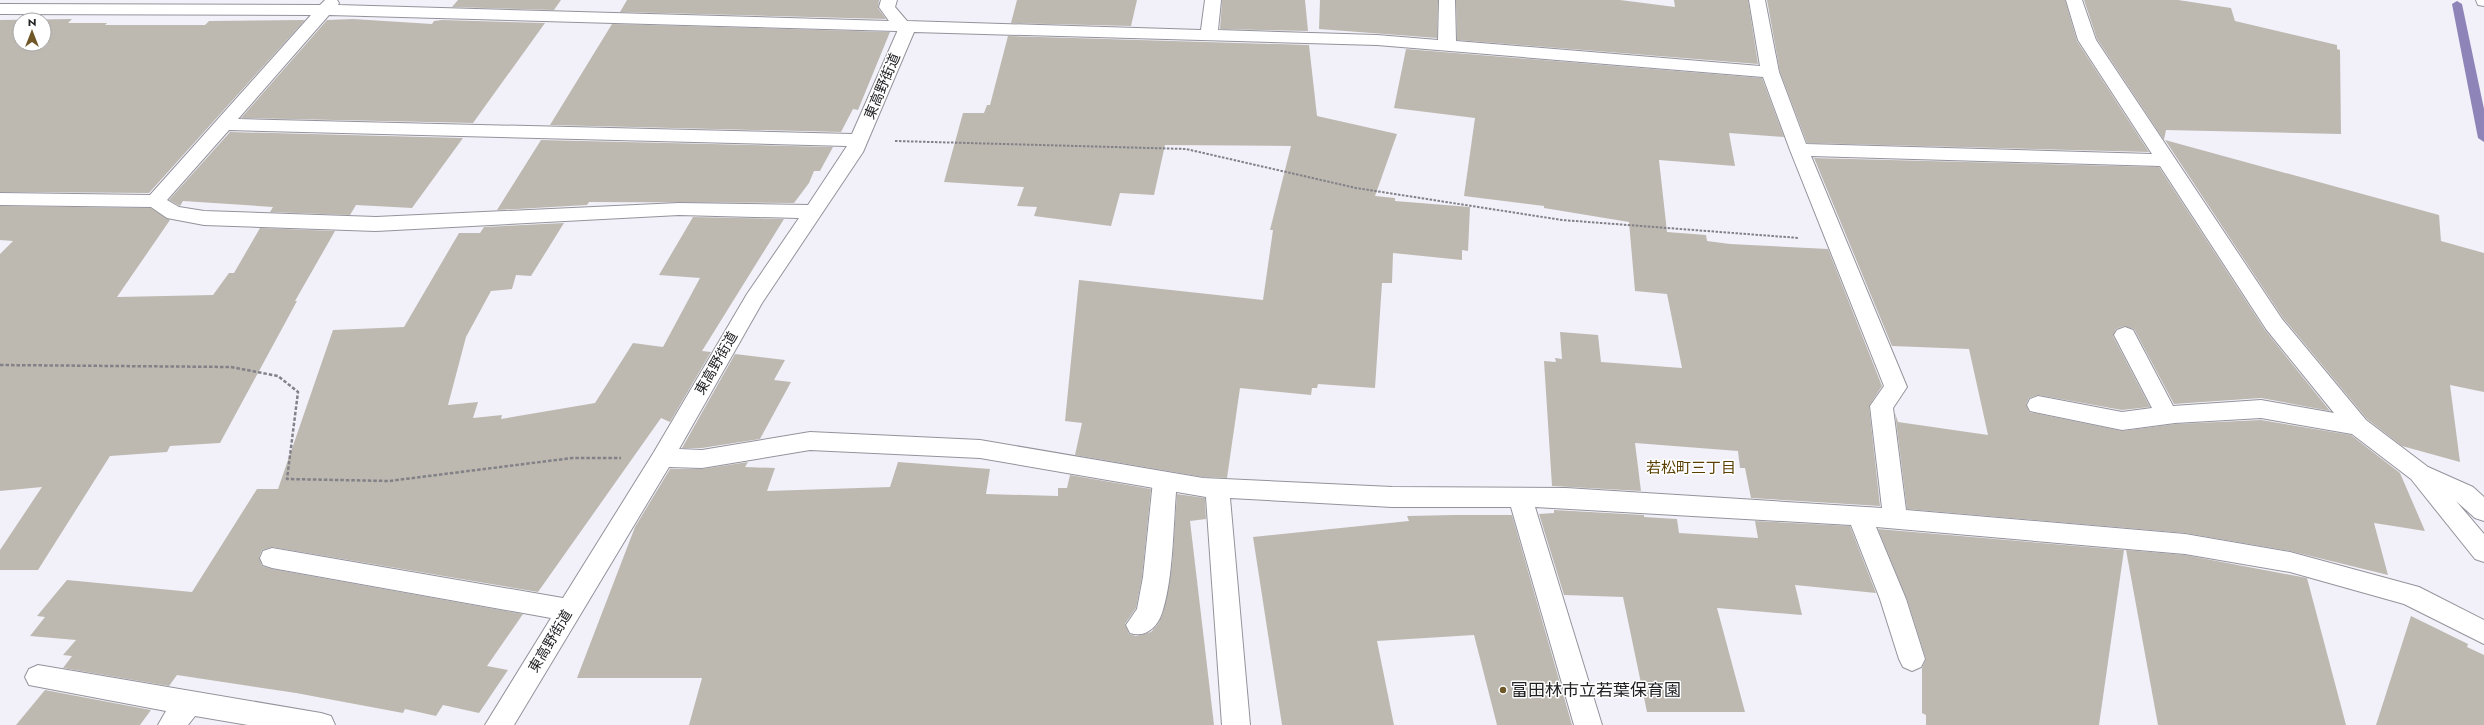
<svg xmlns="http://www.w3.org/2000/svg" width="2484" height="725" viewBox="0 0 2484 725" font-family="Jost,'Noto Sans JP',sans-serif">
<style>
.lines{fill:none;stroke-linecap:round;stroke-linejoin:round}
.stream{fill:#8e84b8;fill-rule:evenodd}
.building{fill:#bdb9b1;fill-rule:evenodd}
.service-casing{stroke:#94939b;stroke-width:2}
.minor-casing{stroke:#94939b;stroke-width:2}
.tertiary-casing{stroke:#94939b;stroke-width:2}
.path-far1{stroke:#828187;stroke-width:2;stroke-dasharray:2.5 1.5;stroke-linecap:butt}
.path{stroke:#828187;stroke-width:2.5;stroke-dasharray:3.5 2;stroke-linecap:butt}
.service{fill:#fff;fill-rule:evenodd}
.minor{fill:#fff;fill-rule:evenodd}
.tertiary{fill:#fff;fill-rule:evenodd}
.poi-dot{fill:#6f5727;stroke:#fff;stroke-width:1.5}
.labels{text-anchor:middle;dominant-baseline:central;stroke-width:3;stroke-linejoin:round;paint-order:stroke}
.street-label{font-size:14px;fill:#212124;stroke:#fff}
.neighbourhood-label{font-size:15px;fill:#593f00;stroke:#fff}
.near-poi-label{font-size:17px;fill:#212124;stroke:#fff;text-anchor:start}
</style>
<rect width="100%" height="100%" fill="#f2f1fa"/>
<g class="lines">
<polygon class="stream" points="2457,1 2462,4 2484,109 2484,142 2478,138 2452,4"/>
</g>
<g class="building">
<polygon points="458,0 561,0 554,10 452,7"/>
<polygon points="627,0 879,0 878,8 886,19 620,12"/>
<polygon points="1017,0 1137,0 1131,26 1011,23"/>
<polygon points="1222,0 1305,0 1308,31 1220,29"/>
<polygon points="1320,0 1438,0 1437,38 1319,29"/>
<polygon points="1456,0 1620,0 1675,7 1674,0 1748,0 1758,64 1457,40"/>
<polygon points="1767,0 2065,0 2077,41 2149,152 1807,143 1780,72"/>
<polygon points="2084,0 2178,0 2231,8 2235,21 2337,45 2337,49 2340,50 2341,134 2166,130 2164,140 2097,39"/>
<path d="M72 19 68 23H107L105 25H205L209 21 305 20 149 193 0 192V20ZM20 20H44V44H20Z"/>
<polygon points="353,19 432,24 434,21 442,20 545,23 473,123 241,118 327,20"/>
<polygon points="612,24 890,32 858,110 853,109 841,132 550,125"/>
<polygon points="1008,36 1309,45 1317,116 1397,134 1375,196 1395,198 1395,201 1470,207 1468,251 1462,250 1462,260 1393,253 1392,283 1382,283 1375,388 1318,384 1317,388 1312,388 1311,395 1240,388 1227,478 1203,477 1075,455 1082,423 1065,421 1079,280 1263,300 1273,230 1270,230 1291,146 1165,145 1154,195 1120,193 1111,226 1034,216 1037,207 1017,206 1024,187 944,182 963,113 984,113 987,105 990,105"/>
<polygon points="1406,49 1762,78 1784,137 1729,133 1735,166 1659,160 1667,232 1706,235 1707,241 1730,244 1828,249 1882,386 1869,406 1880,506 1751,498 1745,468 1740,468 1738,451 1635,443 1641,491 1552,486 1544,361 1556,362 1555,358 1562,359 1560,332 1598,335 1601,362 1682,368 1667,294 1635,291 1629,222 1544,208 1544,206 1464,196 1475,118 1394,108"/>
<polygon points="230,132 463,138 412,208 356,205 350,215 270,212 273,207 183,201 180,206 169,200"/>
<polygon points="541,140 833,147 820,171 814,171 809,183 794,203 589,202 587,205 497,210"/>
<polygon points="2165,140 2439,215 2441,241 2484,253 2484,392 2450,385 2460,462 2402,446 2367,419 2283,318"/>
<polygon points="1814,158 2159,167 2265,330 2330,411 2261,398 2174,404 2134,329 2124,326 2116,329 2113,336 2150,407 2122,410 2038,395 2029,398 2026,404 2029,412 2122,431 2175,424 2261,420 2351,435 2400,473 2425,531 2374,523 2388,575 2290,551 2185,533 1907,509 1895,413 1898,422 1988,435 1969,349 1892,346"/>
<polygon points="0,206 151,208 170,220 117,297 213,295 229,273 234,273 260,228 335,231 295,301 297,301 220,443 170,446 167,452 110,456 38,570 0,570 0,550 42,487 0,491 0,254 13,241 0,240"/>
<polygon points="693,217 784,219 702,351 711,352 670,422 661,418 538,592 272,547 262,550 259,557 262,566 272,569 523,614 487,666 508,670 479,713 443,705 436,716 405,709 403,713 296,693 177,675 169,686 63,668 72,656 63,655 76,640 30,636 45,617 37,616 67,580 192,592 257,489 278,489 333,330 404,327 459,233 480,233 484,227 564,223 531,276 516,275 512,289 491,291 466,337 448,405 478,402 473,418 502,415 501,419 595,403 633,343 663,347 700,278 659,275"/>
<polygon points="735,354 785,360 774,380 791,382 760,439 702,448 682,448"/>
<polygon points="748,462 745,467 775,468 767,491 890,487 898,462 990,469 986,494 1058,496 1058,488 1067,488 1070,475 1151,489 1142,577 1136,608 1125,624 1129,634 1136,636 1151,632 1158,624 1163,613 1172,566 1177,494 1205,498 1206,519 1190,521 1214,725 689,725 702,678 577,678 635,527 670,469 702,469"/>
<polygon points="1554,510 1644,515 1644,517 1677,519 1679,533 1758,538 1755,521 1850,526 1876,593 1795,585 1802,615 1717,608 1745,712 1647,712 1623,597 1564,595 1539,514 1554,513"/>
<polygon points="1454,515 1512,515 1572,725 1497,725 1474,635 1377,641 1394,725 1282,725 1253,537 1409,521 1407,516"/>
<polygon points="1878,529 2124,550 2099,725 1926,725 1926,715 1922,713 1922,668 1926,659 1907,599"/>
<polygon points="2126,550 2185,555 2307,578 2346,725 2158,725"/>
<polygon points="2411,616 2468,644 2467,647 2484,655 2484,725 2376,725"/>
<polygon points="45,690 151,710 140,725 16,725"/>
</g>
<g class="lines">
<g class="service-casing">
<path id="service" d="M1165 472 1173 474 1177 481C1173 520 1174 577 1162 613 1157 628 1145 638 1130 633L1126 625 1137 609 1143 577 1153 481 1157 474Z"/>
</g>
<g class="minor-casing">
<g id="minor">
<path d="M325 0H337L339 3 338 5 889 21 879 7 881 0H897L895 7 907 21 1201 30 1205 0H1221L1218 30 1377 35 1438 40 1439 0H1455L1456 41 1760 66 1749 0H1765L1779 72 1806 144 2152 154 2078 40 2066 0H2082L2096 40 2282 319 2366 420 2428 467 2473 487 2484 497V521L2475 518 2456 501 2484 534V562L2475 559 2411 479 2352 434 2261 418 2175 423 2122 430 2030 411 2027 405 2030 399 2038 396 2122 412 2152 408 2114 335 2117 330 2125 327 2133 330 2173 406 2261 400 2334 413 2266 329 2160 166 1811 156 1907 387 1893 408 1906 510 2185 534 2290 552 2419 587 2484 620V644L2404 604 2290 572 2185 554 1876 527 1906 599 1925 659 1921 667 1912 671 1903 667 1899 659 1880 599 1851 525 1535 507 1602 725H1574L1511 507H1392L1230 498 1250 725H1222L1206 497 980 458 810 450 702 468 669 467 514 725H485L551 618 272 568 263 565 260 558 263 551 272 548 563 598 654 452 747 294 799 218 679 215 376 231 204 225 167 218 151 207 0 205V193L150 195 311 15 0 14V4L320 5ZM329 15 897 31V32L852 134 238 119ZM914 32 1377 45 1763 77 1790 150 1884 386 1870 406 1882 508 1566 488 1392 487 1203 478 980 440 810 432 702 450 679 449 762 303 863 152ZM229 130 847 146 808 205 679 203 376 217 204 211 179 207 167 200Z"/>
<polygon points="38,665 321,713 331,716 335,725 248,725 195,716 188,725 158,725 166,711 29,685 25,677 29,669"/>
</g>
</g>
<g class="tertiary-casing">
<polygon id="tertiary" points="2476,0 2484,0 2484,6 2478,5"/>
</g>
<polyline class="path-far1" points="895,141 1186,149 1356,188 1562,220 1799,238"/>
<polyline class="path" points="0,365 231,367 278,376 298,392 287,479 389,481 572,458 621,458"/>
<use href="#service" class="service"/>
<use href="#minor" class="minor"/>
<use href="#tertiary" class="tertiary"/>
</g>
<circle class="poi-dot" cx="1503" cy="690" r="4"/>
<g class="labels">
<g class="street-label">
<text transform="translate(882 86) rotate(-67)">東高野街道</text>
<text transform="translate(716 363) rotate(-60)">東高野街道</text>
<text transform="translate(550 641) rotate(-59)">東高野街道</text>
</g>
<g class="neighbourhood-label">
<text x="1691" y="468">若松町三丁目</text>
</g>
<g class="near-poi-label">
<text x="1511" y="690">富田林市立若葉保育園</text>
</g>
</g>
<g transform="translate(32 32)"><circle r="19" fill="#ffffff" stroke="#a6a6a7"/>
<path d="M0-3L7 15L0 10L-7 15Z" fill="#6f5727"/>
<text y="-6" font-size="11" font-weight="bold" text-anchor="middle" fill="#212124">N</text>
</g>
</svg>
